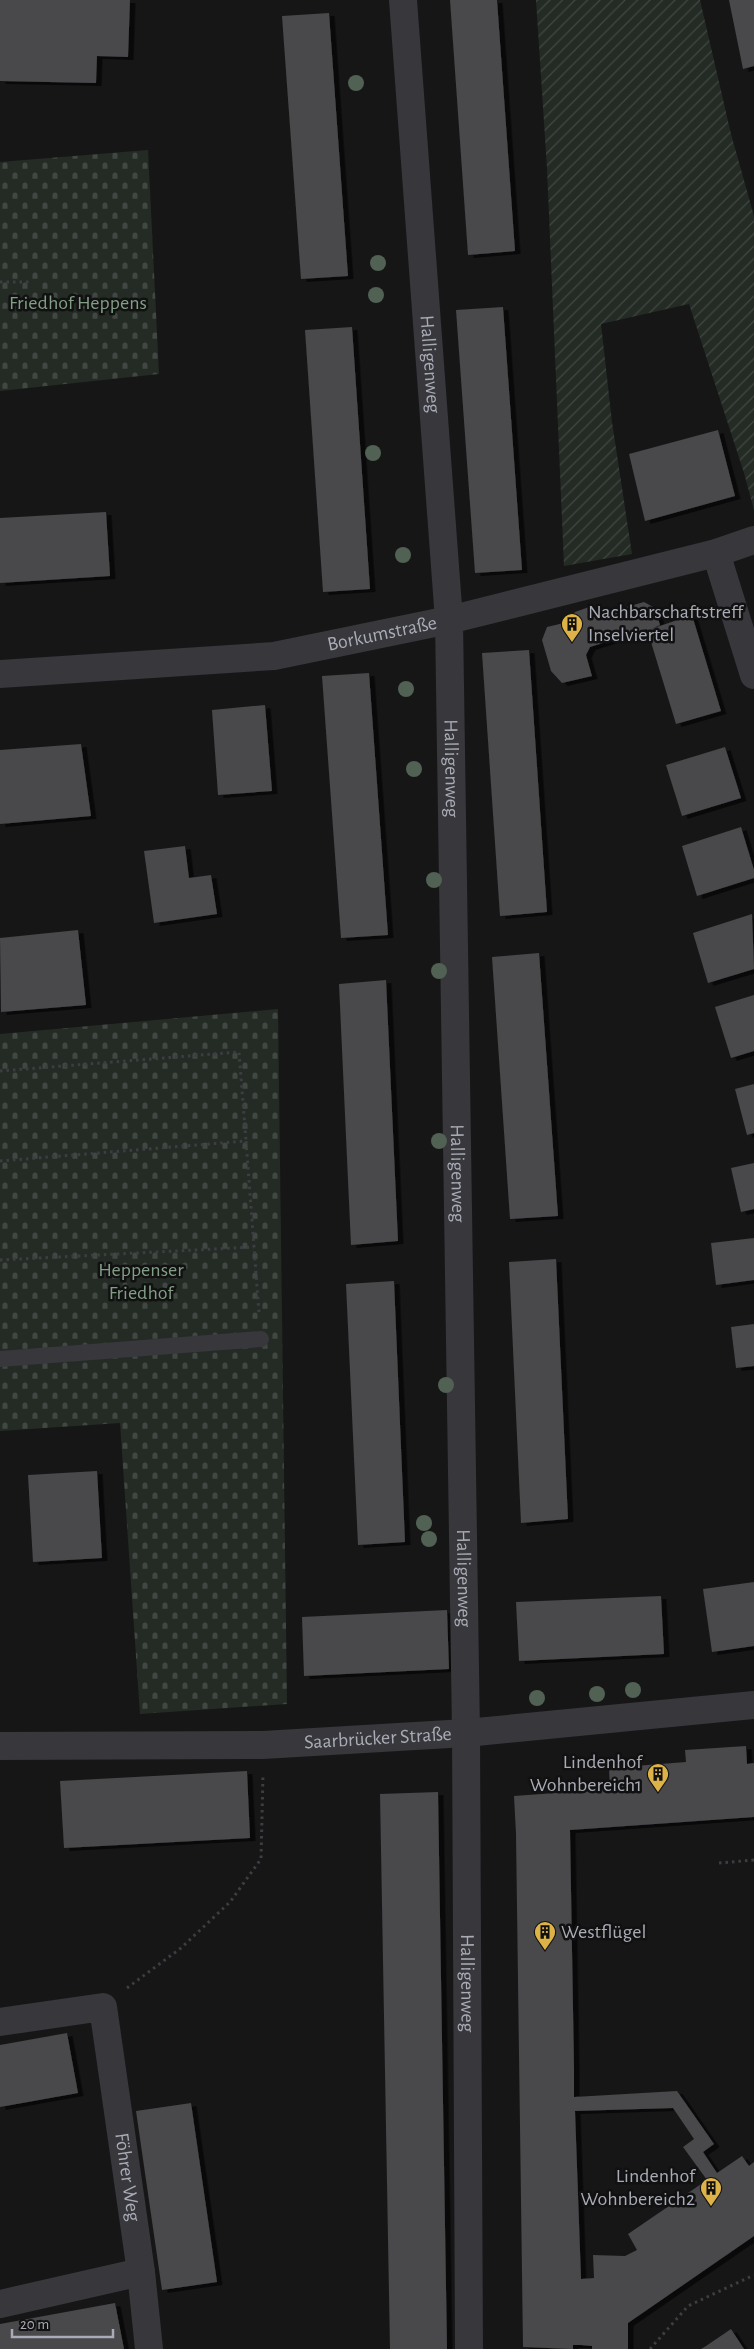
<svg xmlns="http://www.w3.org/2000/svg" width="754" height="2349" viewBox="0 0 754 2349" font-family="'Alegreya Sans',sans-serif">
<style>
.cemetery{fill:url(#cemetery-stones)}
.garden{fill:url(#garden-furrows)}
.building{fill:#48484c;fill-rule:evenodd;filter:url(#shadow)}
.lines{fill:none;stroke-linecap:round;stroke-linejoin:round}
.path{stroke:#3d3e43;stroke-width:3;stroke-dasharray:2.5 4;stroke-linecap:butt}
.service{stroke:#37373c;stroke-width:16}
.minor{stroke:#37373c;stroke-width:28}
.tree{fill:#516154}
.labels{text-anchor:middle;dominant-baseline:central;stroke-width:5;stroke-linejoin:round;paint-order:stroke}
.park-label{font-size:20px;fill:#829e85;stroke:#111112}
.street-label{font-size:20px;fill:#a9acb6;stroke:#111112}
.poi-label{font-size:20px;fill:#a9acb6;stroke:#111112;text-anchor:start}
</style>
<defs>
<pattern id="cemetery-stones" width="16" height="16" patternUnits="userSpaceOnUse" patternTransform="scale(1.25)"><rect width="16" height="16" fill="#242b25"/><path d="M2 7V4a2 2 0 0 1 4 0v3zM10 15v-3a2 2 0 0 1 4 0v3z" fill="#414742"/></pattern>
<pattern id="garden-furrows" width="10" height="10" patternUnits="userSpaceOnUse" patternTransform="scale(1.25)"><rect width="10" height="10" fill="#242b25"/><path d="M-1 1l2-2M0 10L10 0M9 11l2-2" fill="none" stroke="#414742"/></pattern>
<filter id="shadow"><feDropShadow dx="5.5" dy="3" stdDeviation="0" flood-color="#0009"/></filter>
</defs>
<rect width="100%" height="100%" fill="#161617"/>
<g class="cemetery">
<polygon points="148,150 159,374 0,391 0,162"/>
<polygon points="278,1009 287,1704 140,1714 120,1423 0,1431 0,1034"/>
</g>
<polygon class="garden" points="536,0 700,0 731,134 754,216 754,510 744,473 689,304 601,324 612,422 632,554 564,566 547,168"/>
<g class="building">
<polygon points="0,0 130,0 128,57 97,56 96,83 0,81"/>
<polygon points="450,0 497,0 515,251 468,255"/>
<polygon points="729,0 754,0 754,66 743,69"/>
<polygon points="329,13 348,276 301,279 282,16"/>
<polygon points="503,307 522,570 475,573 456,310"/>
<polygon points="352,327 370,589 323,592 305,330"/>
<polygon points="718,430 735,496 645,521 629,454"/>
<polygon points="106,512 110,576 0,583 0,518"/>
<polygon points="644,602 655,608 660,625 651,629 692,615 721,711 676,724 647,629 590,647 586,655 592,676 562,683 551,671 542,640 547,627 568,622 575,612 589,607 592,617"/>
<polygon points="529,650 547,912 500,916 482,653"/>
<polygon points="369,673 388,935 341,938 322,676"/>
<polygon points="265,705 272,791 218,795 212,710"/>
<polygon points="81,744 91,816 0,824 0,750"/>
<polygon points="725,747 741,798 682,816 666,765"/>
<polygon points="741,827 754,870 754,878 697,896 682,846"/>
<polygon points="185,846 189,878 211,875 217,914 154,923 144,851"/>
<polygon points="752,914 754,969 708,983 693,933"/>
<polygon points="78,930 86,1005 1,1012 0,938"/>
<polygon points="539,953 558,1216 510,1219 492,957"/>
<polygon points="386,980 398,1241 351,1245 339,984"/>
<polygon points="754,995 754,1051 731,1058 715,1007"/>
<polygon points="754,1084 754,1133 747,1135 735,1089"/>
<polygon points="754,1163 754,1209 741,1212 731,1168"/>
<polygon points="754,1238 754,1280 716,1285 711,1243"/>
<polygon points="556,1259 568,1519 521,1523 509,1262"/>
<polygon points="394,1281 405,1542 358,1545 346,1284"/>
<polygon points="754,1324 754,1366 736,1368 731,1327"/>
<polygon points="97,1471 102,1558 33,1562 28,1475"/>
<polygon points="754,1582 754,1646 712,1652 703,1589"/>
<polygon points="661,1596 664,1654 519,1661 516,1602"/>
<polygon points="447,1610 449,1669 304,1676 302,1617"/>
<path d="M746 1746 747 1764 754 1763V1817L570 1830 574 2068V2097L677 2091 714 2144 703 2152 717 2173 742 2156 749 2166 754 2162V2236L628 2323V2349H592V2346L581 2345H573V2349L523 2347 516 1834 514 1796 610 1789 609 1768 686 1762 685 1750ZM673 2108 694 2139 683 2147 707 2180 628 2234 637 2250 625 2256 593 2255 594 2278 581 2279 575 2111Z"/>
<polygon points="247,1771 250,1838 64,1848 60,1781"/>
<polygon points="438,1792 447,2349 390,2349 380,1794"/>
<polygon points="67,2033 78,2093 0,2107 0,2045"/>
<polygon points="191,2103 217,2282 162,2290 136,2111"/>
<polygon points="115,2303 124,2349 0,2349 0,2324"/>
<polygon points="731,2329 744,2349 701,2349 706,2346"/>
</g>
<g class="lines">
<g class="path">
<polyline points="0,282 31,282"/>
<polyline points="0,1071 239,1052 246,1141"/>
<polyline points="0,1161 246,1141 259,1313"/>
<polyline points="0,1260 254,1247"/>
<polyline points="719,1863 754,1860"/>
<polyline points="127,1988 181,1948 230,1902 261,1859 263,1775"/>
<polyline points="650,2349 688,2306 754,2275"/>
</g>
<polyline class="service" points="0,1359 261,1339"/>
<g class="minor">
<path id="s1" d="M403 0 449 620 466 1733 469 2349"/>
<polyline points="716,553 754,675"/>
<path id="s2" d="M0 674 274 656 449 620 716 553 754 540"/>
<path id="s3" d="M0 1746 263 1745 466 1733 754 1705"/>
<path id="s4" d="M0 2022 103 2007 141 2272 149 2349"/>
<polyline points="0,2304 141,2272"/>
</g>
</g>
<g class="tree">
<circle cx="356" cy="83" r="8"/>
<circle cx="378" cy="263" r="8"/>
<circle cx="376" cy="295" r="8"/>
<circle cx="373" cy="453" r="8"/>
<circle cx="403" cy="555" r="8"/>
<circle cx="406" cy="689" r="8"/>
<circle cx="414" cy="769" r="8"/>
<circle cx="434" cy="880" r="8"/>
<circle cx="439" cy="971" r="8"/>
<circle cx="439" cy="1141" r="8"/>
<circle cx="446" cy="1385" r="8"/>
<circle cx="424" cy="1523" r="8"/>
<circle cx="429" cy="1539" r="8"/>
<circle cx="633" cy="1690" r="8"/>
<circle cx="597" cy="1694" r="8"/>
<circle cx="537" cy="1698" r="8"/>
</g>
<defs>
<g id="building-pin" transform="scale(1.125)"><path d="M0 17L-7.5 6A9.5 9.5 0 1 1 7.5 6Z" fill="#ddb348" stroke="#111112"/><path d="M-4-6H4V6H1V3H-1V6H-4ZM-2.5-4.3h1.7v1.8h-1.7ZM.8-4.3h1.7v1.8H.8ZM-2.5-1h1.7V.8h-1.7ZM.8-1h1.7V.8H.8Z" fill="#111"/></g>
</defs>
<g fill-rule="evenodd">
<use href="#building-pin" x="572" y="624"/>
<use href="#building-pin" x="658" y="1774"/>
<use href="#building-pin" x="545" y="1932"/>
<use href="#building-pin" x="711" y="2188"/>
</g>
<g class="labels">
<g class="park-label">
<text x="78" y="303">Friedhof Heppens</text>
<text x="141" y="1270">Heppenser<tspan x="141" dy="23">Friedhof</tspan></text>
</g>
<g class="street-label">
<text stroke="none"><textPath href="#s1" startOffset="365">Halligenweg</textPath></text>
<text stroke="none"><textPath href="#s2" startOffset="385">Borkumstraße</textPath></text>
<text stroke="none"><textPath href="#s1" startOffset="770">Halligenweg</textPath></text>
<text stroke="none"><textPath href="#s1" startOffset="1175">Halligenweg</textPath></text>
<text stroke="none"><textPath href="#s1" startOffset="1580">Halligenweg</textPath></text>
<text stroke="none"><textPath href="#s3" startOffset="378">Saarbrücker Straße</textPath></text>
<text stroke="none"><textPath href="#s1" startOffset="1985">Halligenweg</textPath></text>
<text stroke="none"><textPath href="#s4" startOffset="276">Föhrer Weg</textPath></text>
</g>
<g class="poi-label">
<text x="588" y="612">Nachbarschaftstreff<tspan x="588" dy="23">Inselviertel</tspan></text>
<text x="642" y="1762" text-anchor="end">Lindenhof<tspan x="642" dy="23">Wohnbereich1</tspan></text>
<text x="561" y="1932">Westflügel</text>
<text x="695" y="2176" text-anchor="end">Lindenhof<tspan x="695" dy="23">Wohnbereich2</tspan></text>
</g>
</g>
<path d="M12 2329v8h101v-8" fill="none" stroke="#a9acb6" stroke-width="2.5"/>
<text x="20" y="2329" font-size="15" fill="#a9acb6" stroke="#111112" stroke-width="4" paint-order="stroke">20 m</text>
</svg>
